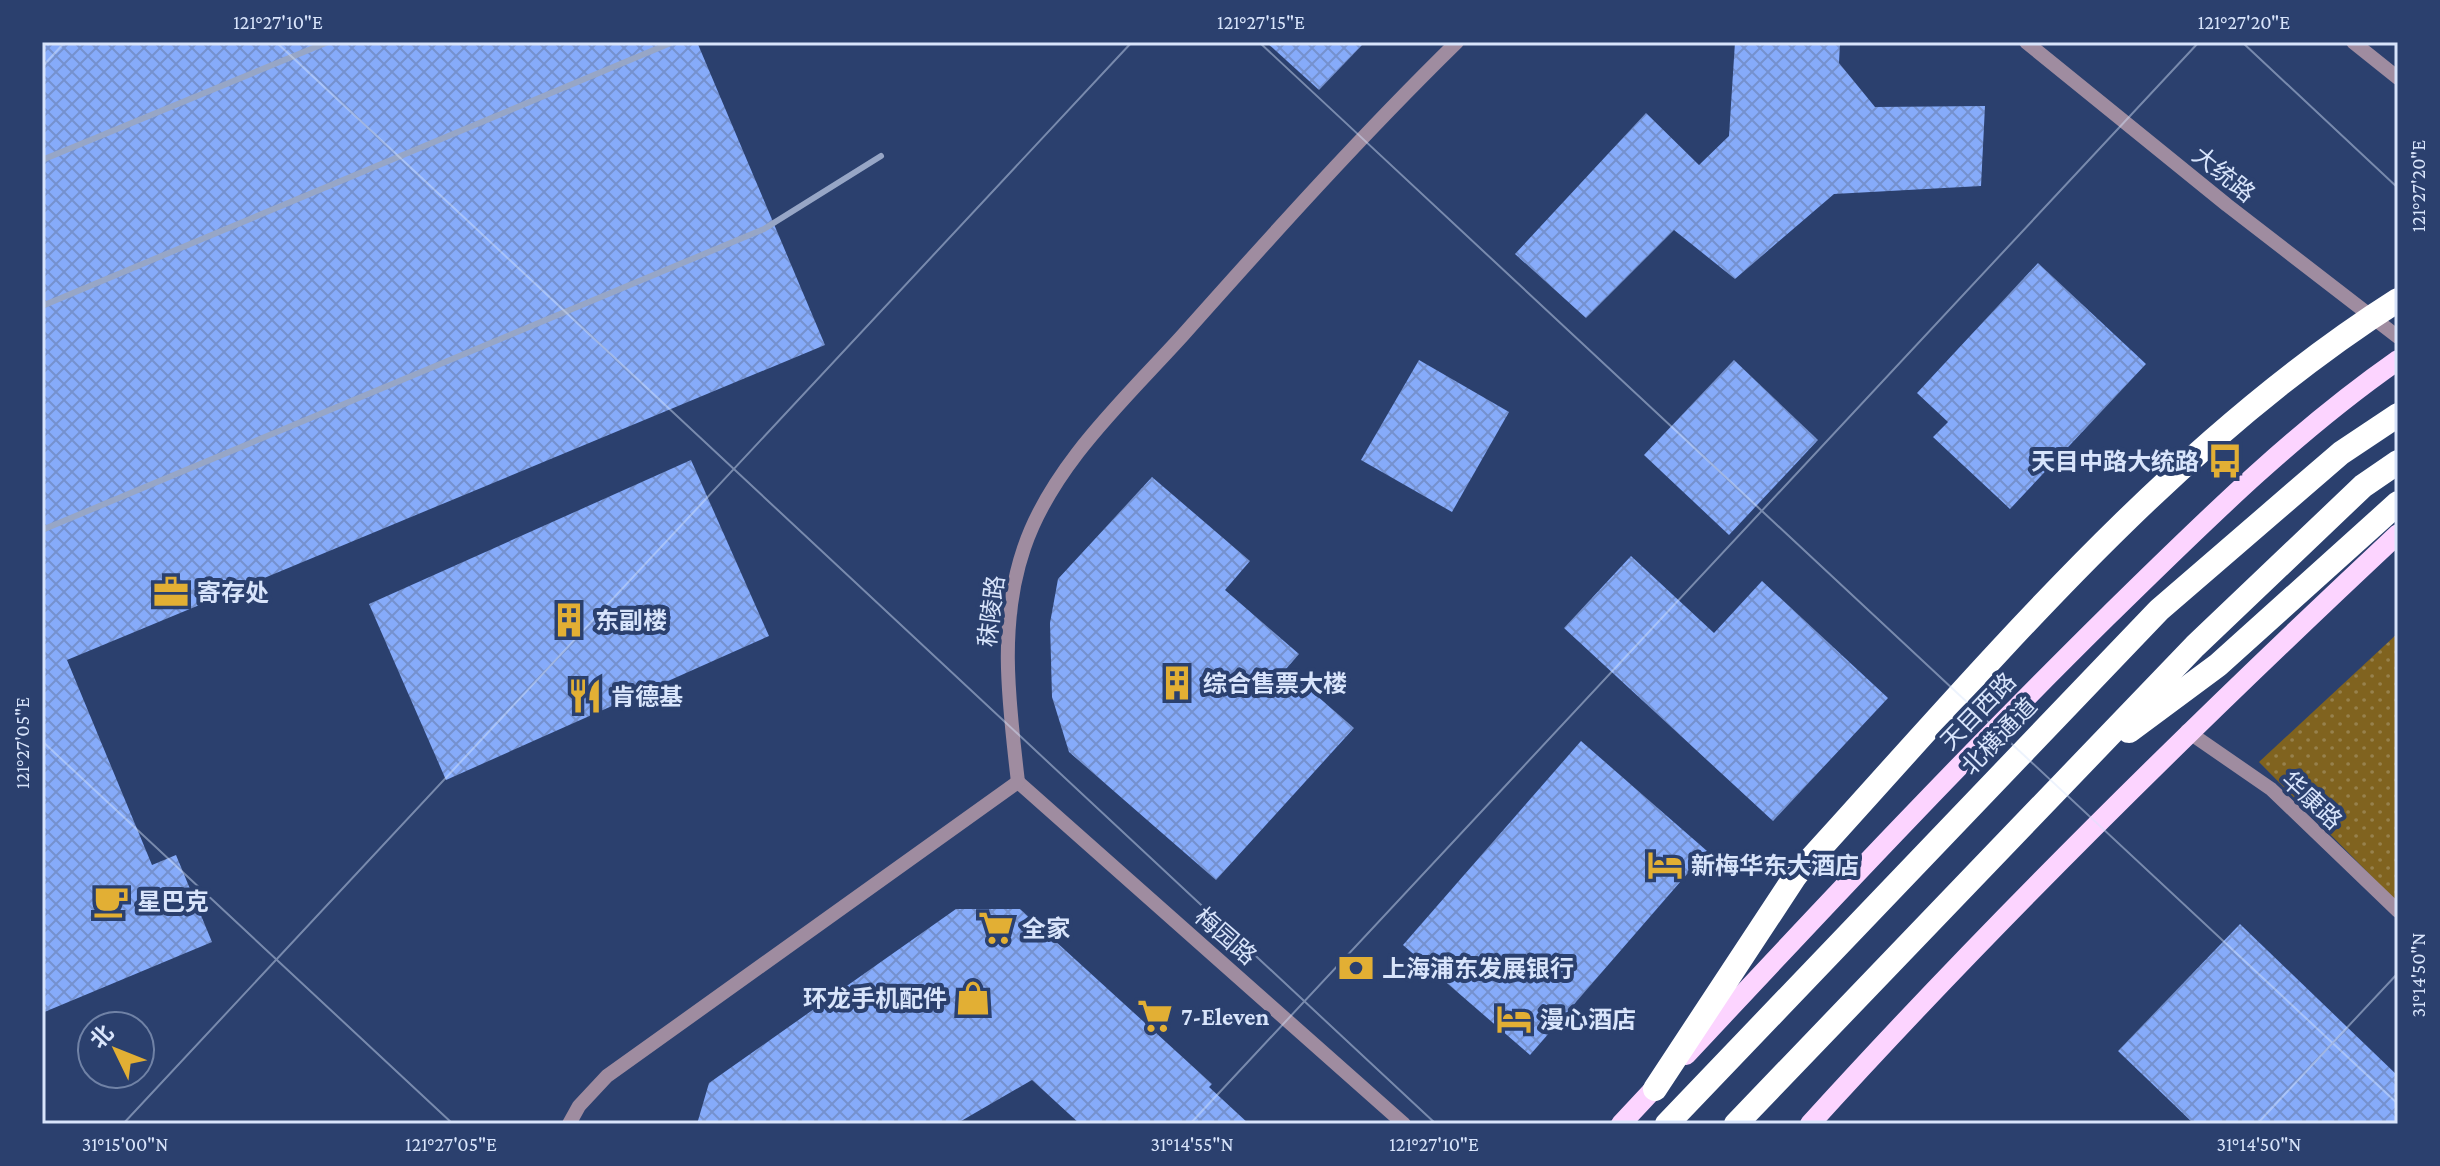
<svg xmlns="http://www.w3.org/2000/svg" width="2440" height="1166" viewBox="0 0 2440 1166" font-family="'Crimson Pro','Noto Sans SC',serif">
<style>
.park{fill:url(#park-dots)}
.building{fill:url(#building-cross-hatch)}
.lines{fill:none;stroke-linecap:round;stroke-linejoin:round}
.minor{stroke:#9f8ca0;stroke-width:14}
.major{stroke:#fcd4ff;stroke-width:20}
.highway{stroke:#fff;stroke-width:24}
.rail{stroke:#97a6c6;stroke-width:6}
.highway-bridge{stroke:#fff;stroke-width:24}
.ticks{fill:none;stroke:#d8e4fb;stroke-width:2;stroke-opacity:0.45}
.labels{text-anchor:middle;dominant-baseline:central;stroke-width:8;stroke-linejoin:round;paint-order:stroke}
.street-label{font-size:24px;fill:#d8e4fb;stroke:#2b406e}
.poi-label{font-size:24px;font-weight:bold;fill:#d8e4fb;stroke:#2b406e;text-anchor:start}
.neatline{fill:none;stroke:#d8e4fb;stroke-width:3}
.ticks-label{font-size:20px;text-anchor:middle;fill:#d8e4fb}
</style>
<defs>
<pattern id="park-dots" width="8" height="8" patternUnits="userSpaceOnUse" patternTransform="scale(2)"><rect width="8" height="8" fill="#80631f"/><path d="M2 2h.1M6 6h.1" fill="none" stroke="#97814c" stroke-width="1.8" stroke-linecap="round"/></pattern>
<pattern id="building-cross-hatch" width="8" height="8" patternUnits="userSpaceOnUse" patternTransform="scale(2)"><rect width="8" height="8" fill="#86abfa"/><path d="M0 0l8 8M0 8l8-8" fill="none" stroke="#7591ce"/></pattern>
</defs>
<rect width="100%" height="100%" fill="#2b406e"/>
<polygon class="park" points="2398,633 2398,903 2259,762"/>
<g class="building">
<polygon points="42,42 697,42 825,345 67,660 152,865 176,855 212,942 42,1013"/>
<polygon points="1266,42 1365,42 1319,90"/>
<polygon points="1735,42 1840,42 1839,63 1875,107 1985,106 1981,186 1834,194 1735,279 1674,230 1586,318 1515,254 1646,113 1699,165 1729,136"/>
<polygon points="2038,263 2146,364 2010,509 1933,437 1948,422 1917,393"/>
<polygon points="1419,360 1509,412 1452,512 1361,460"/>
<polygon points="1734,360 1818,440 1729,535 1644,455"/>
<polygon points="691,460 769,636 446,780 369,604"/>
<polygon points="1152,477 1250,561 1225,590 1299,654 1286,669 1354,728 1216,880 1069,752 1052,697 1050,623 1058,579"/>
<polygon points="1631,556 1714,633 1762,581 1888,698 1773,821 1564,628"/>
<polygon points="1581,741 1707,851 1530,1055 1403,945"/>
<polygon points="956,909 1020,909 1212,1084 1209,1087 1249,1124 1080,1124 1032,1080 956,1124 697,1124 709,1083"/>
<polygon points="2240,924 2398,1076 2398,1124 2194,1124 2118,1051"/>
</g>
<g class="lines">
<g class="minor">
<polyline points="2026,42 2227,205 2398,337"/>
<polyline points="2353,42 2398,78"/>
<polyline points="2187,731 2271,789 2398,911"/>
<path d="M1018 782C1009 704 998 624 1024 548 1052 465 1126 398 1183 335 1272 235 1361 136 1457 42"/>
<polyline points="1018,782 1404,1124"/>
<polyline points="569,1124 579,1106 607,1076 1018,782"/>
</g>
<g class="major">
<path d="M1686 1055C1825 906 1964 758 2109 615 2201 525 2292 434 2398 360"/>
<polyline points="1621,1124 1664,1078"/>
<path d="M1810 1124C1997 918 2195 724 2398 534"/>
</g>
<g class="highway">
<polyline points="2129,731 2218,665 2398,503"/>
<polyline points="1655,1089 1796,875"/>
<polyline points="1667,1124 2159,610 2341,453 2398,415"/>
<polyline points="1736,1124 2195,646 2363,486 2398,462"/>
</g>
<g class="rail">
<polyline points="42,160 328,42"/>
<polyline points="42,306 673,42"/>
<polyline points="42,530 764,229 881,156"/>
</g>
<path class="highway-bridge" d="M1796 875C1980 674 2166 447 2398 300"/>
</g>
<path class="ticks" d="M276 42 1436 1124M1259 42 2398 1104M2242 42 2398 188M42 67 65 42M42 741 453 1124M123 1124 1132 42M1190 1124 2199 42M2257 1124 2398 973"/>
<defs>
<g id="bus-bare" transform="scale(2.76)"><path d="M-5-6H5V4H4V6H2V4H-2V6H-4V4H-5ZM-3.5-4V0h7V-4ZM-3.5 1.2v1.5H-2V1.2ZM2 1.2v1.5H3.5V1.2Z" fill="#e2af34" stroke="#2b406e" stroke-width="2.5" paint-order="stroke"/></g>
<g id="office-bare" transform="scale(2.76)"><path d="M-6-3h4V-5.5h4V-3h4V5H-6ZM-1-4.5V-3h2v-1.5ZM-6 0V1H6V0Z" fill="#e2af34" stroke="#2b406e" stroke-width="2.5" paint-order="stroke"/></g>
<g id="building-bare" transform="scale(2.76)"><path d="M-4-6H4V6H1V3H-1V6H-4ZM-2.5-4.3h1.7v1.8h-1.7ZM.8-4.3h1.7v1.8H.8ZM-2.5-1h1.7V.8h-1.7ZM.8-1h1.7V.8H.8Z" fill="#e2af34" stroke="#2b406e" stroke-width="2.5" paint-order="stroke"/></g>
<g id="restaurant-bare" transform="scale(2.76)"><path d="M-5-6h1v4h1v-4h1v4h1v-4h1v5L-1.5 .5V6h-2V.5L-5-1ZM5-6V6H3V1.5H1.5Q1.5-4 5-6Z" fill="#e2af34" stroke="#2b406e" stroke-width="2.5" paint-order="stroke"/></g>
<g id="hotel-bare" transform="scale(2.76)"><path d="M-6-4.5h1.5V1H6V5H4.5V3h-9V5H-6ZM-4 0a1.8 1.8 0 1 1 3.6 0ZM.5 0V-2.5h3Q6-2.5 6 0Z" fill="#e2af34" stroke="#2b406e" stroke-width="2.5" paint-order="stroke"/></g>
<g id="cafe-bare" transform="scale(2.76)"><path d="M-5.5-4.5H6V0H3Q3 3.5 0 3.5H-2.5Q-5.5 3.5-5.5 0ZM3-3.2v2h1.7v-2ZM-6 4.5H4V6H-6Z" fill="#e2af34" stroke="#2b406e" stroke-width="2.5" paint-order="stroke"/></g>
<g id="supermarket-bare" transform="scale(2.76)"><path d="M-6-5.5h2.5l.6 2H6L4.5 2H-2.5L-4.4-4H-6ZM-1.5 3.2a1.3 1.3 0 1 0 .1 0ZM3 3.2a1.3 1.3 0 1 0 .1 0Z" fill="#e2af34" stroke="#2b406e" stroke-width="2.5" paint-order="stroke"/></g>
<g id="bank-bare" transform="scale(2.76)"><path d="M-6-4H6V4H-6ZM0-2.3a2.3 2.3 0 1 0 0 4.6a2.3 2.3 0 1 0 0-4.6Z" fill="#e2af34" stroke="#2b406e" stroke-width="2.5" paint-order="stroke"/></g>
<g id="shop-bare" transform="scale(2.76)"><path d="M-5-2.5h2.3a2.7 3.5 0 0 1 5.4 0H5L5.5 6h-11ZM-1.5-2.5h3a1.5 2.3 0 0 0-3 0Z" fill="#e2af34" stroke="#2b406e" stroke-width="2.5" paint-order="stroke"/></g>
</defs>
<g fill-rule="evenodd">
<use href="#bus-bare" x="2225" y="461"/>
<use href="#office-bare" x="171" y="592"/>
<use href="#building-bare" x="569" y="620"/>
<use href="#building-bare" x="1177" y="683"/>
<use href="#restaurant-bare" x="585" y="696"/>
<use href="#hotel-bare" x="1665" y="865"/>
<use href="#cafe-bare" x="111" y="901"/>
<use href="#supermarket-bare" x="996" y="928"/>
<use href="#bank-bare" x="1356" y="968"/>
<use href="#shop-bare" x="973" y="998"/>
<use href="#supermarket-bare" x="1155" y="1016"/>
<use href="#hotel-bare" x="1514" y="1019"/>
</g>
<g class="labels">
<g class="street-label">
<text transform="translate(2224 174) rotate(39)">大统路</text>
<text transform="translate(991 611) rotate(-83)">秣陵路</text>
<text transform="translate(1978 711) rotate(-46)">天目西路</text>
<text transform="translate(1999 736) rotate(-46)">北横通道</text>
<text transform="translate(2312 800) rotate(43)">华康路</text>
<text transform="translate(1226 936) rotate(41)">梅园路</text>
</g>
<g class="poi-label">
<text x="2199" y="461" text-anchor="end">天目中路大统路</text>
<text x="197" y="592">寄存处</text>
<text x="595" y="620">东副楼</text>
<text x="1203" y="683">综合售票大楼</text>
<text x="611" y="696">肯德基</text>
<text x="1691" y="865">新梅华东大酒店</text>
<text x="137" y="901">星巴克</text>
<text x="1022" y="928">全家</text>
<text x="1382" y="968">上海浦东发展银行</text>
<text x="947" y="998" text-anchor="end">环龙手机配件</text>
<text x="1181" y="1016">7-Eleven</text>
<text x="1540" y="1019">漫心酒店</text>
</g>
</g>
<rect width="2440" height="1166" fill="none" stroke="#2b406e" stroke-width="88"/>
<g transform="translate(116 1050) rotate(313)"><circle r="38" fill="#2b406e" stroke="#7082a6" stroke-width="2"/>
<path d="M0-6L14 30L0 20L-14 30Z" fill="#e2af34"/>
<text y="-12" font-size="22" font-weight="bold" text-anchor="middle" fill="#d8e4fb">北</text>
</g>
<rect x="44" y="44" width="2352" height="1078" class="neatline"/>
<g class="ticks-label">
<text x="278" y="29">121°27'10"E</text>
<text x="1261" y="29">121°27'15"E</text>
<text x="2244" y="29">121°27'20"E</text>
<text transform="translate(2418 186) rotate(-90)" y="7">121°27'20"E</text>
<text transform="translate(22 743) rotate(-90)" y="7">121°27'05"E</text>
<text transform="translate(2418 975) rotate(-90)" y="7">31°14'50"N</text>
<text x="125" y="1151">31°15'00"N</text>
<text x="451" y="1151">121°27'05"E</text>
<text x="1192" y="1151">31°14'55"N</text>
<text x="1434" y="1151">121°27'10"E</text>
<text x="2259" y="1151">31°14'50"N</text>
</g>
</svg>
